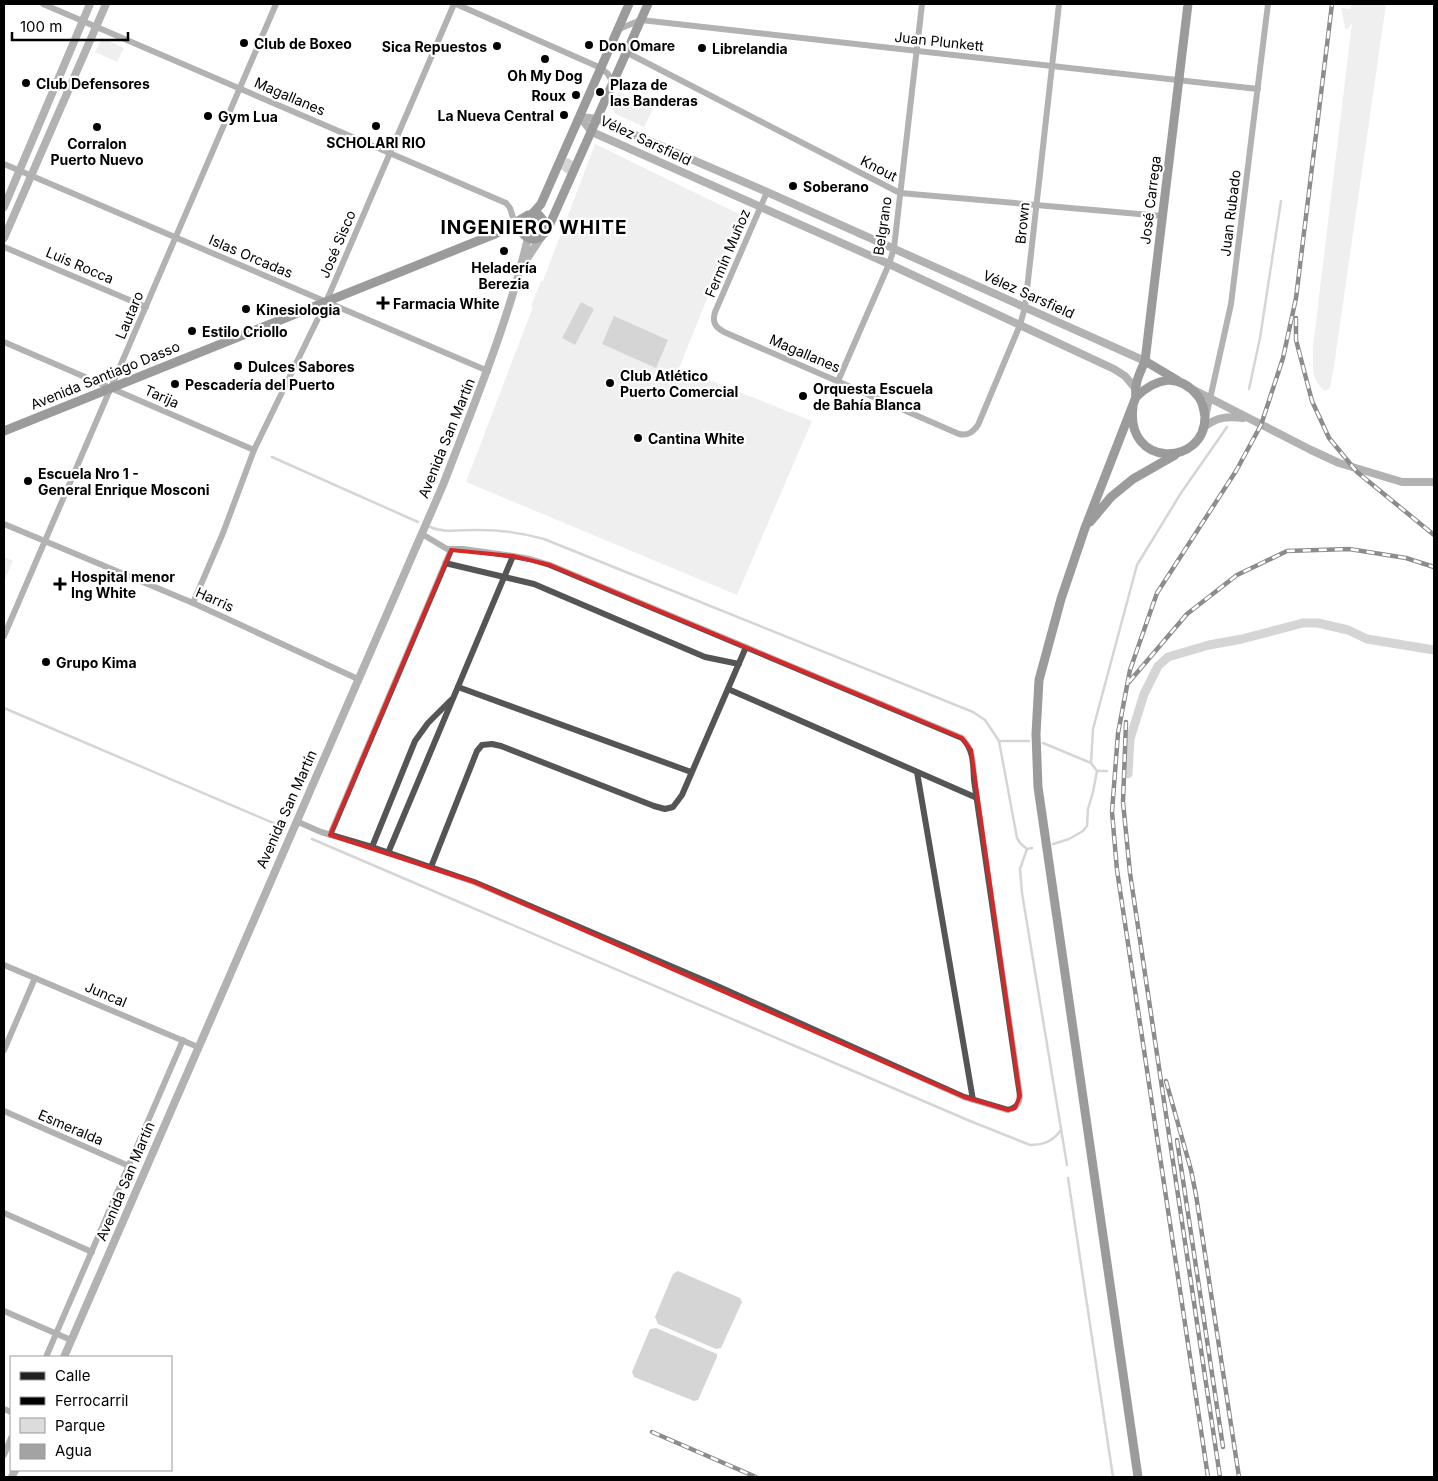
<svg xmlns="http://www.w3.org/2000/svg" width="1438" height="1481" viewBox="0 0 1438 1481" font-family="Inter,sans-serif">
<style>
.green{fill:#dcdcdc}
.water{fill:#a3a3a3}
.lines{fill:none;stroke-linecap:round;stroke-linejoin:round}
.stream{stroke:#a3a3a3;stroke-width:2.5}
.canal{stroke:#a3a3a3;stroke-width:9}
.minor{stroke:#555;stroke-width:6}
.tertiary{stroke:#555;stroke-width:8}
.secondary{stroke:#222;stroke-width:9}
.rail-casing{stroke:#000;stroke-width:4.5}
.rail{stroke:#fff;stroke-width:2.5;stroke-dasharray:8;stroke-linecap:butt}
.marked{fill:none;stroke:#d62828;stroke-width:4;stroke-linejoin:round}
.poi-dot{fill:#000;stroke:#fff;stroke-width:2}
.labels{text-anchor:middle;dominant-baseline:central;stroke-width:4.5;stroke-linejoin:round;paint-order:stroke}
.street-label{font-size:14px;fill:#000;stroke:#fff}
.poi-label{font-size:14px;font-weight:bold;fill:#000;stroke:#fff;text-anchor:start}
.district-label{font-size:19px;font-weight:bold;letter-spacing:1px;fill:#000;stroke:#fff}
</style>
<rect width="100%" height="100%" fill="#fff"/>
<g class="green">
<path d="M1352 4H1386L1334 366 1330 388 1325 391C1310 380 1313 364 1313 347L1352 23 1348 29 1345 28 1341 8 1350 9Z"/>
<polygon points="102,38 124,48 117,62 95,52"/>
<polygon points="618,92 641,103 643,99 655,105 644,127 614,113 612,106"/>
<polygon points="595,144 741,215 679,368 812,421 737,595 466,482 533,307 531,306 541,281 543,281"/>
<circle cx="533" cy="227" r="8"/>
<polygon points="4,557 13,561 4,582"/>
</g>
<g class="water">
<polygon points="568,158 573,161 574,163 567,174 561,169 566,159"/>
<polygon points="581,302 594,309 575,345 562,338"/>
<polygon points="614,316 668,340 656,368 602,344"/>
<polygon points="678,1271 740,1298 742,1302 721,1348 716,1349 658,1324 655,1317 673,1274"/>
<polygon points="656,1328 717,1354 717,1357 698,1400 694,1401 634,1377 632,1372 650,1329"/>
</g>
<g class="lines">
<g class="stream">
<polyline points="1249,389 1260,338 1281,201"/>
<polyline points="272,457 418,522"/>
<path d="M430 527C446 534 464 529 481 530 503 530 523 533 544 539L973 712 985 720 999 741 1017 838 1020 843 1027 849 1032 848"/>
<polyline points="4,708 285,828"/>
<polyline points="999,741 1029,741"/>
<polyline points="1043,743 1091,763 1097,771 1107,771"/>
<polyline points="1091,763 1093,729 1137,565 1181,493 1227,427"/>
<path d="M312 839 970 1121 1030 1145C1044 1145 1053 1141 1061 1130"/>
<polyline points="1053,844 1069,839 1083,831 1087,826 1088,809 1093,792 1097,771"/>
<polyline points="1027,849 1020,869 1022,893 1067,1165"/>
<polyline points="1068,1178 1113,1477"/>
</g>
<polyline class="canal" points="1128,774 1130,739 1144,694 1158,666 1168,657 1209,645 1242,639 1303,623 1318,623 1348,630 1367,639 1434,650"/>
<g class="minor">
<polyline points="43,4 506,203 510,208 515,224"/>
<polyline points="456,4 601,68 608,74 613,83"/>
<polyline points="619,29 641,20 1258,89"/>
<polyline points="612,45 900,193 1162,216"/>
<polyline points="4,164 488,371"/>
<path d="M767 192 715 312C712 322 715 327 724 332L959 434C968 436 973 432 978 425L1020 325 1025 307 1059 4"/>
<polyline points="4,247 146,307"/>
<polyline points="4,342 254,450"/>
<polyline points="838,381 889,264 894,248 922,4"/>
<polyline points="1206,417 1231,304 1268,4"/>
<polyline points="4,524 193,603 358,679"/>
<polyline points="445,563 534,584 705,657 739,664"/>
<polyline points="193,603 223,533 254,450 326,302 454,4"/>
<polyline points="4,636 276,4"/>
<polyline points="458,687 691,772"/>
<polyline points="728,689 977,798"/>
<polyline points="917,772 973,1100"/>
<path d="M296 821 321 832 372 847 474 882 715 985 964 1097 1008 1110C1020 1107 1021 1099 1019 1089L974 780C973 764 974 750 962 738L550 565 530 559 513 556 463 549H447L422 534"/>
<polyline points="330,835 451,550"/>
<polyline points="372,847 415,741 428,723 451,700"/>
<polyline points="388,853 513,556"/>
<polyline points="431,867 477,751 482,745 492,744 501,746 654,806 665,809 673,807 682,795 746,647"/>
<polyline points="4,965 198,1047"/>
<polyline points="4,1050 35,978"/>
<polyline points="4,1111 129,1166"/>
<polyline points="4,1213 92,1252"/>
<polyline points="4,1311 71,1340"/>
<polyline points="46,1357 183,1040"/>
<polyline points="4,1409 11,1412"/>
<polyline points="4,1455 11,1438"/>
</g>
<g class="tertiary">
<polyline points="580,117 592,132 889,264 1114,369 1125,376 1135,388"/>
<polyline points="580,117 598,119 767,192 1145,361"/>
<polyline points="4,207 90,4"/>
<polyline points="4,238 106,4"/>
<polyline points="524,263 542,236"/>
<polyline points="1194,390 1311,450 1339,463 1402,482 1434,482"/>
<path d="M1203 428C1216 417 1227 416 1243 418"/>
<path d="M64 1357 443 485C474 404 508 323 528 238"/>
<polyline points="12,1477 15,1470"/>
</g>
<g class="secondary">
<polyline points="532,214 541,204 629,4"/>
<path d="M545 233 546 224 539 215H528C517 223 519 235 531 239 541 240 544 234 549 226L648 4"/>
<polyline points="1145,361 1177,380"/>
<path d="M1136 397C1134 383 1140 373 1145 361L1188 4"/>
<path d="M1133 407C1125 468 1205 467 1205 417 1204 410 1203 402 1198 396 1178 372 1156 378 1136 397L1085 528 1061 599 1039 680 1036 734 1038 787 1138 1477"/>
<polyline points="4,431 495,234 525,217"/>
<polyline points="1090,522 1111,497 1133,479 1175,455"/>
</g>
<g class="rail-casing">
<g id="rail">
<polyline points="1296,318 1296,340 1312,401 1329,438 1357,472 1434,535"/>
<polyline points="1129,682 1187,614 1237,575 1287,551 1349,549 1406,558 1434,567"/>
<polyline points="1126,722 1123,802 1130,873 1220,1477"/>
<polyline points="1166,1081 1191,1170 1196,1195 1239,1477"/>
<polyline points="1177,1140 1223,1447"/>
<polyline points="652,1432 756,1477"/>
<polyline points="1208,1477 1117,870 1112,812 1118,733 1130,670 1157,593 1236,471 1261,425 1283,358 1296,298 1332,4"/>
</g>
</g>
<use href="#rail" class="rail"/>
</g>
<path d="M0 0H1438V1481H0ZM451 550 513 556 550 565 962 738 971 750 1020 1096 1015 1108 1008 1110 964 1097 474 882 330 835Z" fill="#fff" fill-opacity=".55" fill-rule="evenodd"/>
<path class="marked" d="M451 550 513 556 550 565 962 738 971 750 1020 1096 1015 1108 1008 1110 964 1097 474 882 330 835Z"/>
<g class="poi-dot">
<circle cx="244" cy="43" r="5"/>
<circle cx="589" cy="45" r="5"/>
<circle cx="497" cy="46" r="5"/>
<circle cx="702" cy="48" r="5"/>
<circle cx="545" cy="59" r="5"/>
<circle cx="26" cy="83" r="5"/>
<circle cx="600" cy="92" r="5"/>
<circle cx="576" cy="95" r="5"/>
<circle cx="564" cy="115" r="5"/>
<circle cx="208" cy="116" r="5"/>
<circle cx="376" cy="126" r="5"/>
<circle cx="97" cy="127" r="5"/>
<circle cx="793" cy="186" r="5"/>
<circle cx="504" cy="251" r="5"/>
<path d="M380.5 295.5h5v5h5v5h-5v5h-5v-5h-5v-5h5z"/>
<circle cx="246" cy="309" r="5"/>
<circle cx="192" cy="331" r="5"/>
<circle cx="238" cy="366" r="5"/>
<circle cx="610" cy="383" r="5"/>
<circle cx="175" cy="384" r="5"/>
<circle cx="803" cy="396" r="5"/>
<circle cx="638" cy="438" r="5"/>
<circle cx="28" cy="481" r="5"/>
<path d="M57.5 576.5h5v5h5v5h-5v5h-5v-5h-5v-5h5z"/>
<circle cx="46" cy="662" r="5"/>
</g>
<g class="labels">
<g class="street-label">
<text transform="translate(939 41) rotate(6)">Juan Plunkett</text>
<text transform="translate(290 96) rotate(23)">Magallanes</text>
<text transform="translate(646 140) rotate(25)">Vélez Sarsfield</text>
<text transform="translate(879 168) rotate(27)">Knout</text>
<text transform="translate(1150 200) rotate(-83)">José Carrega</text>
<text transform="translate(1230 213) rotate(-83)">Juan Rubado</text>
<text transform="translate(1022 223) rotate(-84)">Brown</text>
<text transform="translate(882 226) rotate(-82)">Belgrano</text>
<text transform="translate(337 244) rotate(-67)">José Sisco</text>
<text transform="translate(727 253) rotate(-67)">Fermín Muñoz</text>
<text transform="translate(251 256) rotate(23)">Islas Orcadas</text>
<text transform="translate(80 265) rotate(23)">Luis Rocca</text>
<text transform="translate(1029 294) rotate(24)">Vélez Sarsfield</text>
<text transform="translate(129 315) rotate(-67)">Lautaro</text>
<text transform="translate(805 353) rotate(23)">Magallanes</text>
<text transform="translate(105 375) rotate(-22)">Avenida Santiago Dasso</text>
<text transform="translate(162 396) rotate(24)">Tarija</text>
<text transform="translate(446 438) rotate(-68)">Avenida San Martín</text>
<text transform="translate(215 599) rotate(24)">Harris</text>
<text transform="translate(286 809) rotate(-66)">Avenida San Martín</text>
<text transform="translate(106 994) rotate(23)">Juncal</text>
<text transform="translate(71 1127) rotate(23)">Esmeralda</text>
<text transform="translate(125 1181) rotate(-67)">Avenida San Martín</text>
</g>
<g class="poi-label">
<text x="254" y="43">Club de Boxeo</text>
<text x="599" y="45">Don Omare</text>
<text x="487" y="46" text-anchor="end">Sica Repuestos</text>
<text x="712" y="48">Librelandia</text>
<text x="545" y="75" text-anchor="middle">Oh My Dog</text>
<text x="36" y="83">Club Defensores</text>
<text x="610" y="84">Plaza de<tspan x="610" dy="16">las Banderas</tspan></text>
<text x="566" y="95" text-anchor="end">Roux</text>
<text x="554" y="115" text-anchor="end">La Nueva Central</text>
<text x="218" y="116">Gym Lua</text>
<text x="376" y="142" text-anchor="middle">SCHOLARI RIO</text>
<text x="97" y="143" text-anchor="middle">Corralon<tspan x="97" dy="16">Puerto Nuevo</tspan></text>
<text x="803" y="186">Soberano</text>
<text x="504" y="267" text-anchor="middle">Heladería<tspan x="504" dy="16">Berezia</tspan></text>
<text x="393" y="303">Farmacia White</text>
<text x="256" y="309">Kinesiologia</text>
<text x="202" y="331">Estilo Criollo</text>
<text x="248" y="366">Dulces Sabores</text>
<text x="620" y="375">Club Atlético<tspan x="620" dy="16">Puerto Comercial</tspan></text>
<text x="185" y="384">Pescadería del Puerto</text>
<text x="813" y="388">Orquesta Escuela<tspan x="813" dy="16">de Bahía Blanca</tspan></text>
<text x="648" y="438">Cantina White</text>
<text x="38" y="473">Escuela Nro 1 -<tspan x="38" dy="16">General Enrique Mosconi</tspan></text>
<text x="71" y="576">Hospital menor<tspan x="71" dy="16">Ing White</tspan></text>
<text x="56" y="662">Grupo Kima</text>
</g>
<g class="district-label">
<text x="534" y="227">INGENIERO WHITE</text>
</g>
</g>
<rect width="1438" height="1481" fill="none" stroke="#000000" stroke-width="10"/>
<rect x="10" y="1356" width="162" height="115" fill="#ffffff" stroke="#999999"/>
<rect x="20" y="1372" width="25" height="8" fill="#222222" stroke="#999999"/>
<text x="55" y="1381" font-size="15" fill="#000000">Calle</text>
<rect x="20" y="1397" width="25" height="8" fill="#000000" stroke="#999999"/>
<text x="55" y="1406" font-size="15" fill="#000000">Ferrocarril</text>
<rect x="20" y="1418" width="25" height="15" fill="#dcdcdc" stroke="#999999"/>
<text x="55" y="1431" font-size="15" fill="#000000">Parque</text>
<rect x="20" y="1444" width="25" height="15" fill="#a3a3a3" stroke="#999999"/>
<text x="55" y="1456" font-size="15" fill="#000000">Agua</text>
<path d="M12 32v8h116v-8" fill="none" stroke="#000000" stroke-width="2.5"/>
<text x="20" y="32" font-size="15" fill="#000000" stroke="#ffffff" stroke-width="4" paint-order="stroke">100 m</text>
</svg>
